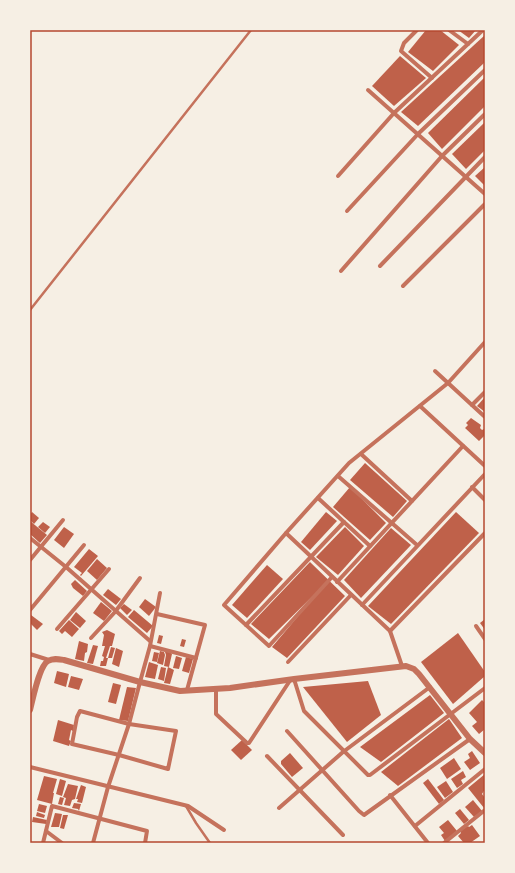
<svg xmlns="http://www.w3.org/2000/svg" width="515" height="873" viewBox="0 0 515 873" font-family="'Alegreya Sans',sans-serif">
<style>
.building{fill:#bf614a}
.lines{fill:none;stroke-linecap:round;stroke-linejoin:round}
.service{stroke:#c5725c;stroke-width:2.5}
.minor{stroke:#c5725c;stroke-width:4}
.tertiary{stroke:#c5725c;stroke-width:6}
.neatline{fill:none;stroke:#b5482f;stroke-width:1.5}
</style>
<rect width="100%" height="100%" fill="#f6efe4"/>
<g class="building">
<polygon points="426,30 440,30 459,45 433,71 408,52"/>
<polygon points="458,30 476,30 469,38"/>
<polygon points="485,35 485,62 418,126 401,112"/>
<polygon points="400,56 426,78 394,106 372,86"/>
<polygon points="485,77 485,106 442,149 428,133"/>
<polygon points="485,122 485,150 466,169 452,154"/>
<polygon points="485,167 485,186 475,176"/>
<polygon points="485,397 485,412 477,406"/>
<polygon points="471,418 481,425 480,428 482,430 484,429 485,430 485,435 479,441 465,428 468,425 466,423"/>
<polygon points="365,463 407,501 393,517 350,480"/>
<polygon points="350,487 386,523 370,540 333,507"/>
<polygon points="32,512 39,518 34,524 30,520 30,515"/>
<polygon points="326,512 337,521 310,550 301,542"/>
<polygon points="456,512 479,533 391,624 368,606"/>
<polygon points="30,521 47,535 40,543 30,534"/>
<polygon points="43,522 50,527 45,533 38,527"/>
<polygon points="64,527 74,534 64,548 54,540"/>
<polygon points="345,527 364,546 338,575 316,557"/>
<polygon points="391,528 411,545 361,598 344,580"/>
<polygon points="89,549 98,556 81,576 80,575 82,573 74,567"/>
<polygon points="97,559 107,568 97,580 87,571"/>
<polygon points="310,562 345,596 287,658 272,647 327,582 269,639 251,624"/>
<polygon points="267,565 283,579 247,618 232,605"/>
<polygon points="75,580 87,591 83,596 73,588 71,584"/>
<polygon points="108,589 121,599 116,605 103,595"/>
<polygon points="145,599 156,607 149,616 139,607"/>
<polygon points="101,602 112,611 104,621 93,613"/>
<polygon points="124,604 132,610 127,615 120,608"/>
<polygon points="134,610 153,626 147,633 128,617"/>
<polygon points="76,612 86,621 80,628 70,620"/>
<polygon points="31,615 43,624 37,630 30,623"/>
<polygon points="485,619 485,630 480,623"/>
<polygon points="69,620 79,629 72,637 65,631 62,634 59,631"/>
<polygon points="107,630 115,634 112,646 110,646 106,658 108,658 106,666 100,666 101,661 103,661 104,657 102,656 105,646 102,646 104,635 102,632"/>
<polygon points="458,633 485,672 485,676 453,704 421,662"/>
<polygon points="159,635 163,636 161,644 157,643"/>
<polygon points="182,639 186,640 184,647 180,646"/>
<polygon points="79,641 88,644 87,652 85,653 84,661 75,659"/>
<polygon points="93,645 98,646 93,664 87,663"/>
<polygon points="111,647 115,648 112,658 108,658"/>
<polygon points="116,648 123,651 119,667 112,664"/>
<polygon points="160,651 164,652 165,655 163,665 157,663"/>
<polygon points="154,652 159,653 157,662 152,661"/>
<polygon points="165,652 170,652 172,654 169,667 164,666 166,655"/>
<polygon points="176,656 182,658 179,669 173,668"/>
<polygon points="186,657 193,659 189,673 182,671"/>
<polygon points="149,662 158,665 155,679 145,677"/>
<polygon points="161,667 166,668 164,681 158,679"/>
<polygon points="168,667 174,670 170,684 164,683"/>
<polygon points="57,671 69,674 66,687 54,683"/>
<polygon points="71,676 83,679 79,690 68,687"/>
<polygon points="368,681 381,715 347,742 303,687"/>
<polygon points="113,683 121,685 116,704 108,702"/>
<polygon points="127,687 136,688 128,721 119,720"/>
<polygon points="430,695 444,713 381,762 360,747"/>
<polygon points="482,700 485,703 485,729 479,734 472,726 477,722 469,713"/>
<polygon points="449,719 462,738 398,786 381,772"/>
<polygon points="58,720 74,725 73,731 71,730 69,740 71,741 69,746 53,741"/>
<polygon points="242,740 252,750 241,760 231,750"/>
<polygon points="472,751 480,763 470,770 464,762 470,758 468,754"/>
<polygon points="290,753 303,768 292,777 281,764 281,761"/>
<polygon points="454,758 461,769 447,779 440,768"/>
<polygon points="463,771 466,777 461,780 463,784 457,788 451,779"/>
<polygon points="485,774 485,789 482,794 485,798 484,808 468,788"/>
<polygon points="44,776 57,779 53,793 54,793 52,804 37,800"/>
<polygon points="60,779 66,781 62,796 56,794"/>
<polygon points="428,779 444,800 439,804 423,783"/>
<polygon points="446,781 453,792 445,798 437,787"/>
<polygon points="68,784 78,786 75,799 72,800 70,806 64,805 66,798 63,797"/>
<polygon points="81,785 86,787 82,803 77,802 78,799 76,799"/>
<polygon points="60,797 64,798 62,805 58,804"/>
<polygon points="473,800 482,811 474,817 465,807"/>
<polygon points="74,803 81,804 79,811 78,809 72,808"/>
<polygon points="39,804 47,806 45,813 37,811"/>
<polygon points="460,809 469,820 464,824 455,813"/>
<polygon points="37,812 45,815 44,818 36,816"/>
<polygon points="55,813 62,814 59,827 51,827"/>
<polygon points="63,815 68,815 64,829 60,828"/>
<polygon points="33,817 47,820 46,824 32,822"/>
<polygon points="448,820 457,831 445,841 441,835 444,833 439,827"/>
<polygon points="472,825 480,836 470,843 464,843 458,836 461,833 460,831 468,826 469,827"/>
</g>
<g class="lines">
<g class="service">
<polyline points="30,310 251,30"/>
<polyline points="186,806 196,823 210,843"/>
</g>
<g class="minor">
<polyline points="417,30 404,43 401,51 432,78"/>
<polyline points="449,30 468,44"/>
<polyline points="368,90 485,194"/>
<polyline points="338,176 394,113 483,30"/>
<polyline points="347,211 418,134 485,70"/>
<polyline points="380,266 485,157"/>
<polyline points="341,271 442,156 485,114"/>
<polyline points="403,286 485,204"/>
<polyline points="435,371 485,417"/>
<polyline points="472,405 485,392"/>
<polyline points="420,406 485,466"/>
<polyline points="361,454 412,501"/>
<polyline points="338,476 417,545"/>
<polyline points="472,487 485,500"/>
<polyline points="318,498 370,546"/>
<polyline points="286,533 390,631 485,533"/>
<polyline points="30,538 66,567 150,641"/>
<polyline points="30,560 63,520"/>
<polyline points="332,577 269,646 224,605 286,533 349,463 448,383 485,342"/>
<polyline points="337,582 463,446"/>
<polyline points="362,605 485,474"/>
<polyline points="30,610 84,545"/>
<polyline points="157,614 205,625 187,690"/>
<polyline points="246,625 344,522"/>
<polyline points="476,626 485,639"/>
<polyline points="57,629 109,569"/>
<polyline points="390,631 402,666"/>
<polyline points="91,638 115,612 140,578"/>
<polyline points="150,646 196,658"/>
<polyline points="30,654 49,660"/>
<polyline points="288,662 351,595"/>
<polyline points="294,679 304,711 368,775 370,775 485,688"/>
<polyline points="216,689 216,714 247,743 249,743 291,679"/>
<polygon points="80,711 129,724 176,731 168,769 119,755 72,744 77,717"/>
<polyline points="287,731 359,811 364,815 470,739"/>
<polyline points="267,756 343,835"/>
<polyline points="30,767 188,806 224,830"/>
<polyline points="390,795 428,843"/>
<polyline points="279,808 343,752 430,687"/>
<polyline points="415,826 485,769"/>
<polyline points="46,831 62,843"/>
<polyline points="43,843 52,806 147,831 145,843"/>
<polyline points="93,843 108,787 129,724 140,682 150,646 160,593"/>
<polyline points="444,843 485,810"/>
</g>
<path class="tertiary" d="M30 710C33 699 39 666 48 661 53 658 58 659 64 660L140 682 180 691 230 688 294 679 406 666 414 669 419 674 470 739 485 753"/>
</g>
<rect width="515" height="873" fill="none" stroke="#f6efe4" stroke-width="62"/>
<rect x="31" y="31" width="453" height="811" class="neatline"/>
</svg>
